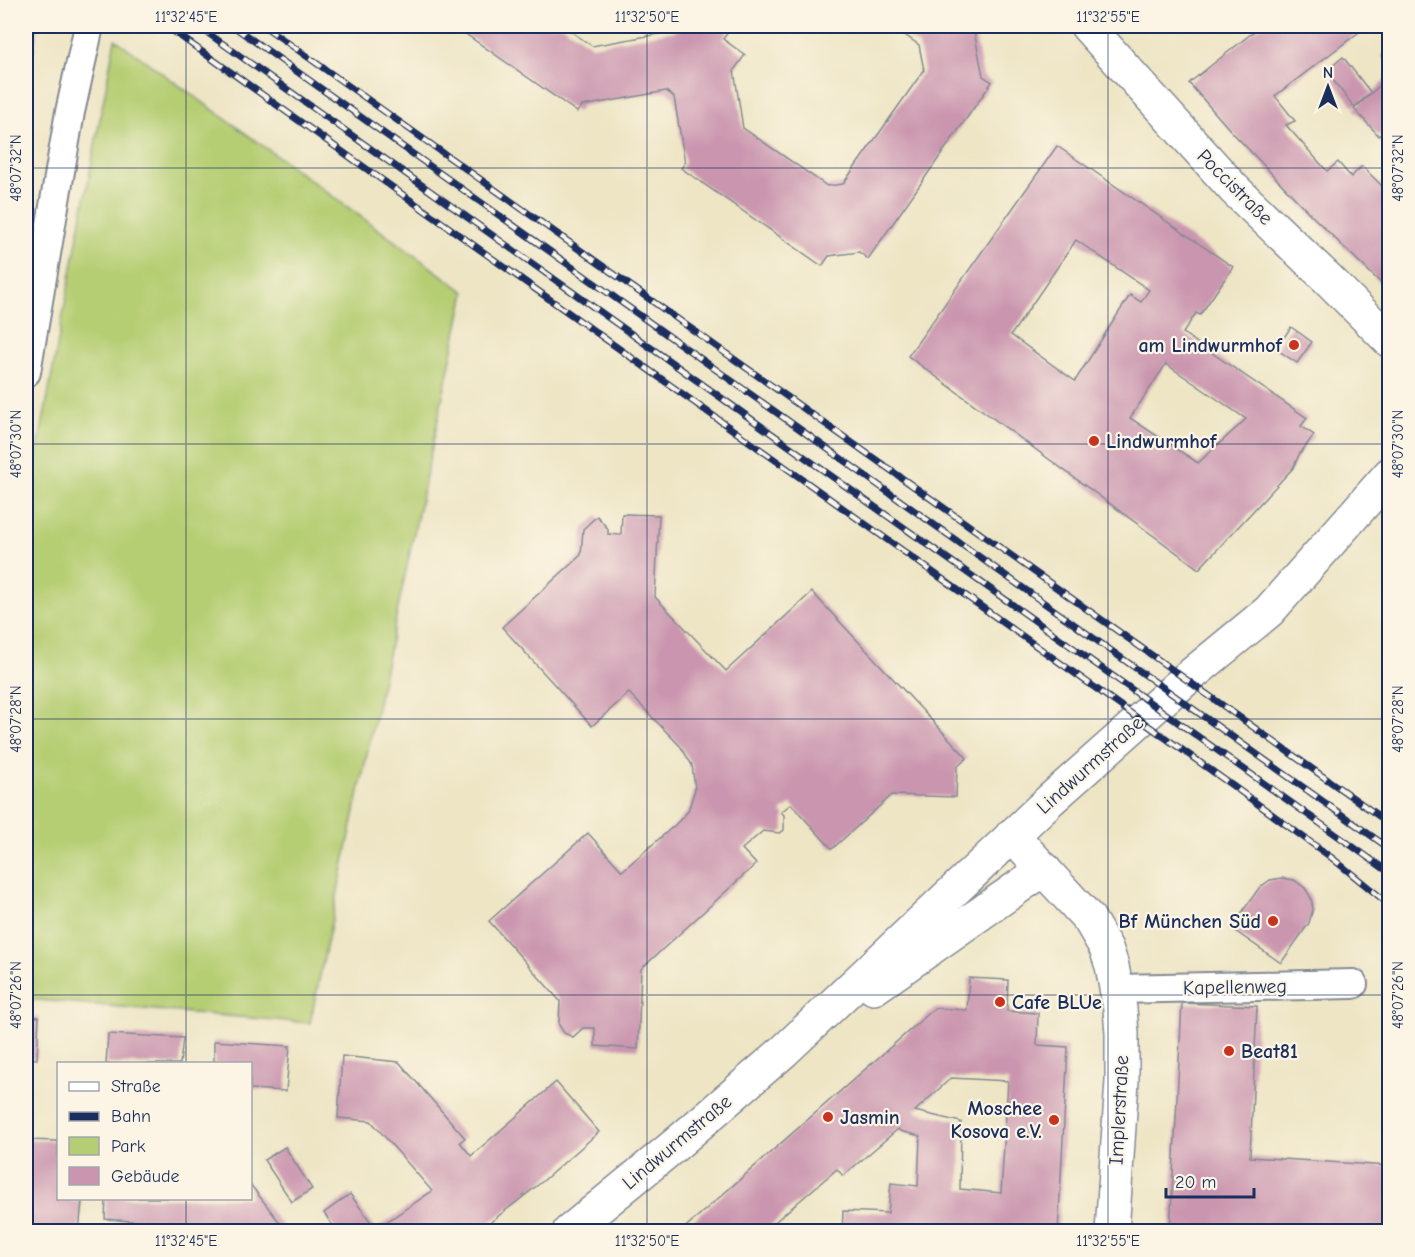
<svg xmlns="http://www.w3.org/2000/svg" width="1415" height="1257" viewBox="0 0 1415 1257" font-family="'Comic Neue',sans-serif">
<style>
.green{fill:#b6ce73;stroke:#687e68;stroke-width:1.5}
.building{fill:#ca96af;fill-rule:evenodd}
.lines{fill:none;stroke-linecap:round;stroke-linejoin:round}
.street-casing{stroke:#848a92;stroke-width:32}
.secondary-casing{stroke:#848a92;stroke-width:36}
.street{stroke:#fff;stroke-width:28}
.secondary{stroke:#fff;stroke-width:33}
.rail-casing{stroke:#1b2f5e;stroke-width:7}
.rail{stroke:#fcf5e5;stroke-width:4.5;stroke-dasharray:14;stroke-linecap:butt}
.ticks{fill:none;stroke:#1b2f5e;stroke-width:1.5;stroke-opacity:0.45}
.poi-dot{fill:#c8321e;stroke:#fcf5e5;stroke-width:2}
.labels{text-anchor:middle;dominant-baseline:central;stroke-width:4.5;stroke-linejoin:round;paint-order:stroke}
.street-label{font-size:20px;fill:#1b2f5e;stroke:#fcf5e5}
.poi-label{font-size:20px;font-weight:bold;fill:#1b2f5e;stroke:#fcf5e5;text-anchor:start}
.neatline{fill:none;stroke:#1b2f5e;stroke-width:2}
.ticks-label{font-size:15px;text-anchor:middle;fill:#1b2f5e}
</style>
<rect width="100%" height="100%" fill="#fcf5e5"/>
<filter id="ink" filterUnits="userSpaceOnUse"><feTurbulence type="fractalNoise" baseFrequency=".0167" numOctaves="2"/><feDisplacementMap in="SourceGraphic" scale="12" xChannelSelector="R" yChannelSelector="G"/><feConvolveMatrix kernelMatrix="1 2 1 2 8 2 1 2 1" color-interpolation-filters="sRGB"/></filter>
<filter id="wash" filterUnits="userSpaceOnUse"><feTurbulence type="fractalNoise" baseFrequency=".008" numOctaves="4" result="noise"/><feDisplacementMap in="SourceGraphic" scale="24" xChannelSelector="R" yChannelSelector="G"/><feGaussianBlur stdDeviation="1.35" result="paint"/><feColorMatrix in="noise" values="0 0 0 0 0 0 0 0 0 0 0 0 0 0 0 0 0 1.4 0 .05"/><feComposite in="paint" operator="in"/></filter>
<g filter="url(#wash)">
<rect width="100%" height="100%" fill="#eee5c5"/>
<g class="green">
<polygon points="26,26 37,27 26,97"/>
<polygon points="115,39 465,292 310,1023 26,999 26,512"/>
</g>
<g id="blocks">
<g class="building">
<polygon points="467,26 563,26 592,46 675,31 679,26 718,26 728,32 723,39 745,55 734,70 743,128 827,186 843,184 924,70 919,45 892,26 973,26 983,76 992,82 868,259 859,252 829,256 822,266 681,168 685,163 674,97 666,91 582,106 577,112 463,32"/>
<polygon points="1261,26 1367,26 1275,96 1295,121 1286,125 1327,171 1338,162 1351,177 1362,166 1389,193 1389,291 1312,216 1230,130 1189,83"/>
<polygon points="1389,49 1389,63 1382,56"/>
<polygon points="1343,57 1371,93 1354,107 1326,71"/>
<polygon points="1389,77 1389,126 1379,136 1354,109"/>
<path d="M1057 146 1233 267 1200 315 1196 313 1183 333 1307 418 1301 426 1314 435 1299 455 1293 468 1199 569 908 356ZM1076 240 1149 290 1141 302 1130 295 1075 381 1011 335ZM1166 364 1246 419 1198 463 1130 418Z"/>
<polygon points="1291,327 1312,342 1297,363 1276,349"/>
<polygon points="622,514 659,515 655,597 726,671 812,592 967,758 957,767 956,797 892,795 832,849 791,804 781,812 784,815 784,830 780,833 763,831 742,849 756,864 641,969 638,1049 595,1046 595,1028 583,1028 573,1037 564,1033 559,1025 560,1001 489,921 588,833 622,871 675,825 688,811 695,789 692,765 681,747 629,693 592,726 502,627 581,555 583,529 597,516 608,529 608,534 621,535"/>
<polygon points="1282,878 1294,880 1305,888 1311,898 1313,909 1309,923 1281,963 1231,928 1259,888 1270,880"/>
<path d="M969 978 1008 980 1007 1011 1038 1013 1037 1045 1068 1047 1058 1232H842L843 1211 888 1213 891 1183 918 1186 920 1136 900 1131 898 1129 843 1176 837 1169 763 1232H680L935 1008 967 1010ZM951 1078 1008 1081 1001 1193 960 1189 961 1122 915 1111Z"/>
<polygon points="1182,1003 1257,1006 1250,1157 1389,1166 1389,1232 1170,1232"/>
<polygon points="26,1016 39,1017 37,1059 26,1058"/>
<polygon points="108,1034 183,1038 180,1064 106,1064"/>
<polygon points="214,1041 290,1046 286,1091 250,1089 250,1064 214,1064"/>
<polygon points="342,1056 399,1062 465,1138 460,1142 471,1156 556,1082 599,1132 543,1181 478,1232 337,1232 324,1213 350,1194 376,1229 432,1191 371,1121 338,1118"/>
<polygon points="26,1140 58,1141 58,1200 82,1201 79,1232 28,1232 31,1198 26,1197"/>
<polygon points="285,1147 312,1189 292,1202 264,1160"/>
<polygon points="250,1184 287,1232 204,1232 200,1226 105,1219 106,1198 250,1198"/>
</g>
</g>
</g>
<g filter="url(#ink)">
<use href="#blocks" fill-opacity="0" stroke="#848a92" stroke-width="1.5"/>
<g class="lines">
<g class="street-casing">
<g id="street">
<polyline points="26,372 70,112 89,26"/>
<polyline points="1117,989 1353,984"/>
</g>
</g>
<g class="secondary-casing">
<g id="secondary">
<polyline points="1087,26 1234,189 1328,279 1390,341"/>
<polyline points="1012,835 1089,919 1106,948 1112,966 1120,1009 1122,1033 1122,1081 1112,1232"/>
<polyline points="874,988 1044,869"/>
<polyline points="569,1232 675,1145 784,1051 1049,801 1185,680 1269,611 1390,474"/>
</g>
</g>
<use href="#street" class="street"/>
<use href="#secondary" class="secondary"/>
<g class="rail-casing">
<g id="rail">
<polyline points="166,26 1233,786 1332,858 1390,905"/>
<polyline points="198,26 1390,873"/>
<polyline points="233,26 1390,849"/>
<polyline points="264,26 1390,824"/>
</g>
</g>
<use href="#rail" class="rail"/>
</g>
</g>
<path class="ticks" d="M186 26V1064M647 26V1232M1108 26V1232M26 168H1390M26 444H1390M26 719H1390M26 995H1390M186 1198V1232"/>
<g class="poi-dot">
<circle cx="1294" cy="345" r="6"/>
<circle cx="1094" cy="441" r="6"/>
<circle cx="1273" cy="921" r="6"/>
<circle cx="1000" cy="1002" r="6"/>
<circle cx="1229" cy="1051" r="6"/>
<circle cx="828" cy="1117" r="6"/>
<circle cx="1054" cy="1120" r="6"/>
</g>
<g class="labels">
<g class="street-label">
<text transform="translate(1235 187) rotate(45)">Poccistraße</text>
<text transform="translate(1090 765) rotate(-42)">Lindwurmstraße</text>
<text transform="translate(1235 987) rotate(-1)">Kapellenweg</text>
<text transform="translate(1119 1110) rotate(-87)">Implerstraße</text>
<text transform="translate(677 1142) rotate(-40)">Lindwurmstraße</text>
</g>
<g class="poi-label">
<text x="1282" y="345" text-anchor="end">am Lindwurmhof</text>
<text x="1106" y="441">Lindwurmhof</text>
<text x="1261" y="921" text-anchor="end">Bf München Süd</text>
<text x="1012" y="1002">Cafe BLUe</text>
<text x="1241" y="1051">Beat81</text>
<text x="1042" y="1108" text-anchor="end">Moschee<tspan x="1042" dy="23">Kosova e.V.</tspan></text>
<text x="840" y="1117">Jasmin</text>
</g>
</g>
<rect width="1415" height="1257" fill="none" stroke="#fcf5e5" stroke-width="66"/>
<rect x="57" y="1062" width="195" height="138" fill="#fcf5e5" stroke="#a2a6af" stroke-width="1.5"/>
<rect x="69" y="1082" width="30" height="9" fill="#ffffff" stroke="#a2a6af" stroke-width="1.5"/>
<text x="111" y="1092" font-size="18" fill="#1b2f5e">Straße</text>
<rect x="69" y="1112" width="30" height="9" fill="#1b2f5e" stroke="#a2a6af" stroke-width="1.5"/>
<text x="111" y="1122" font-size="18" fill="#1b2f5e">Bahn</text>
<rect x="69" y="1137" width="30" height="18" fill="#b6ce73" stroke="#a2a6af" stroke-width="1.5"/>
<text x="111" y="1152" font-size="18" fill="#1b2f5e">Park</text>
<rect x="69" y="1167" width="30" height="18" fill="#ca96af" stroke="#a2a6af" stroke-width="1.5"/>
<text x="111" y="1182" font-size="18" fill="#1b2f5e">Gebäude</text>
<g transform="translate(1328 87)" stroke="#fcf5e5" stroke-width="4.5" paint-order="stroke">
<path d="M0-4.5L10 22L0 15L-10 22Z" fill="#1b2f5e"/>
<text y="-9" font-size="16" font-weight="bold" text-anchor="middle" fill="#1b2f5e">N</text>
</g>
<path d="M1166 1188v9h88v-9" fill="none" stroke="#1b2f5e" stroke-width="3"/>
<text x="1175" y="1188" font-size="18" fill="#1b2f5e" stroke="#fcf5e5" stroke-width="4.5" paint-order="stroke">20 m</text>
<rect x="33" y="33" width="1349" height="1191" class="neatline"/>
<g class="ticks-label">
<text x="186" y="22">11°32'45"E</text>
<text x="647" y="22">11°32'50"E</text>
<text x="1108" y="22">11°32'55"E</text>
<text transform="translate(16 168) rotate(-90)" y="5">48°07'32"N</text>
<text transform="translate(1398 168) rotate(-90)" y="5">48°07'32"N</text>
<text transform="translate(16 444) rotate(-90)" y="5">48°07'30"N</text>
<text transform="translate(1398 444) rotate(-90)" y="5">48°07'30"N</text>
<text transform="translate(16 719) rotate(-90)" y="5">48°07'28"N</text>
<text transform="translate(1398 719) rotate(-90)" y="5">48°07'28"N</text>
<text transform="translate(16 995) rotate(-90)" y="5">48°07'26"N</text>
<text transform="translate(1398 995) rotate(-90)" y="5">48°07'26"N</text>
<text x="186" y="1246">11°32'45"E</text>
<text x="647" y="1246">11°32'50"E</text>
<text x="1108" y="1246">11°32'55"E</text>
</g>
</svg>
